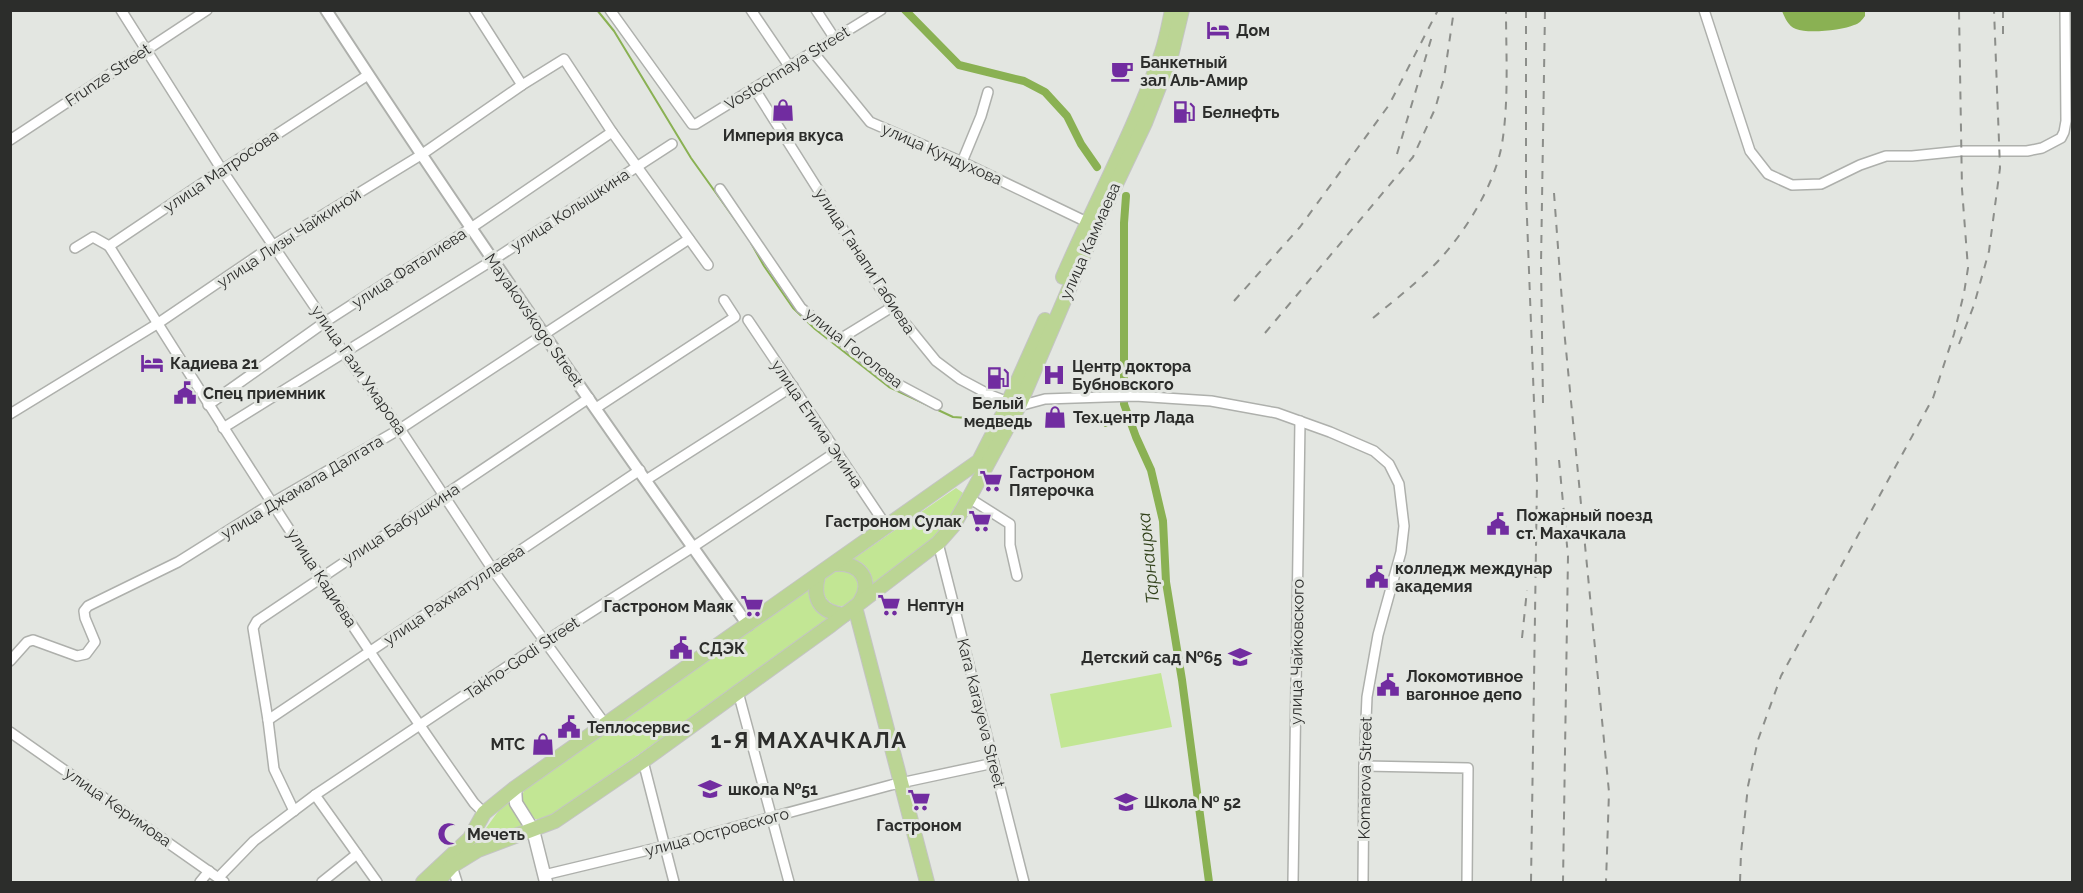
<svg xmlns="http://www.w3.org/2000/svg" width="2083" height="893" viewBox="0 0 2083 893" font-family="Raleway,sans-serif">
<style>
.green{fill:#c2e694}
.water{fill:#8ab153}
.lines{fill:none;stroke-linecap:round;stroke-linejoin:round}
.stream{stroke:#8ab153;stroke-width:2}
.canal{stroke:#8ab153;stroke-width:8}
.minor-casing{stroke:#aeb0ac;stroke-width:12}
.tertiary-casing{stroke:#aeb0ac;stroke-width:14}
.secondary-casing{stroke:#aeb0ac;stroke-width:15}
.primary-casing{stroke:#c4c4c4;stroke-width:16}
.minor{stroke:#fff;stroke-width:9}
.tertiary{stroke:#fff;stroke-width:10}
.secondary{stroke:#fff;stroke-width:12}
.primary{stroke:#bbd594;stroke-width:14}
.rail{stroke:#8c8e8a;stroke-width:2;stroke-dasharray:8 8;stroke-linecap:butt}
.labels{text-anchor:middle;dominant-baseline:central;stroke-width:6;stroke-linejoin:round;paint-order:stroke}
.poi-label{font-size:16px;font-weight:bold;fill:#2c2d2b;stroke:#e3e6e1;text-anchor:start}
.street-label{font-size:16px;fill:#2c2d2b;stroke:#e3e6e1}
.water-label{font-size:18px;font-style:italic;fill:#31411a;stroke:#e3e6e1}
.district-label{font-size:22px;font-weight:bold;letter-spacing:1.5px;fill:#2c2d2b;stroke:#e3e6e1}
</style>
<rect width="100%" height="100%" fill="#e3e6e1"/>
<g class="green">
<path d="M956 488 963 493 949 523 934 541 873 587C873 574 867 563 853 559Z"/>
<circle cx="841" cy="588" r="18"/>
<path d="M810 588C809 605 815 614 832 619L545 820 535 819 521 800 524 790Z"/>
<polygon points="1161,673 1172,727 1061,748 1050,694"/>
<polygon points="511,800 525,826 476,842 502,806"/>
</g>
<path class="water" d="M1782 11H1865V16C1862 20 1859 24 1854 25 1843 30 1808 34 1796 29 1788 26 1785 18 1782 11Z"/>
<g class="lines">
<g class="stream">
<polyline points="597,10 614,31 691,158 746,235"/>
<polyline points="751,243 764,266 793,308 815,329 889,387 953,417 982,419"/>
<polyline points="1105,426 1128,417"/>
</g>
<g class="canal">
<polyline points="905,10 959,65 1024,81 1045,92 1067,116 1081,144 1097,167"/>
<polyline points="1126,196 1124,223 1124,404 1136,437 1151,470 1163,521 1166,582 1182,680 1209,882"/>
</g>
<g class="minor-casing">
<g id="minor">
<polyline points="121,10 222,170 325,322 343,352 400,429 493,570 605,724"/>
<polyline points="474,10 522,85"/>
<polyline points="610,10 692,124 696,124 881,10"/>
<polyline points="751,10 789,66"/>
<polyline points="816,10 835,39"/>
<polyline points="1704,10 1750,151 1768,174 1792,185 1821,184 1860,165 1886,156 1912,156 1961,151 2027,151 2042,148 2061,138 2064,132 2066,121 2065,10"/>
<polyline points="813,52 870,122 962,162 1091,224"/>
<polyline points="754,88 892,307 936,361 960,379 990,395 1019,406 1045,399 1135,396 1211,401 1277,413 1330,432 1374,451 1389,464 1399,484 1404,526 1401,552 1378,635 1367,697 1364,766 1363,882"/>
<polyline points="10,140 207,10"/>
<polyline points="962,162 981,116 988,92"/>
<polyline points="720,189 801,308 892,381 937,405"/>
<path d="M109 246C227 434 346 622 474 803L484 813"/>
<polyline points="75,248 93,237 109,246 222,170 368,75"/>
<polyline points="748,320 887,527"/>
<polyline points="840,339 892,307"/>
<polyline points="208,405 325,322 471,228 612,132"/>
<polyline points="596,408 735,317 724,300"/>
<polyline points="10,414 157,324 272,246 421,155 522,85 564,59 612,132 708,265"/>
<polyline points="223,428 493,260 672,144"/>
<polyline points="646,480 793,386"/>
<polyline points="969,498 1010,524 1010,545 1017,576"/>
<polyline points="938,543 1024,882"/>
<polyline points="10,661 27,642 33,640 77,656 86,654 95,642 85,618 84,611 88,606 178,562 272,503 400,429 689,239"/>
<polyline points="738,692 789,882"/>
<polyline points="268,720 640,470"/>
<polyline points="10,732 224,882"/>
<polyline points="643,761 674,882"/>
<polyline points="1364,766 1468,768 1467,882"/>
<polyline points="315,795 377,882"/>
<polyline points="294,811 274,769 268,720 253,628 257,621 589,398"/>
<polyline points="452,866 457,882"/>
<polyline points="544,875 665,846 891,785 994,763"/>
<polyline points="219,877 254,841 315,795 544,642 693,547 836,452"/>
<polyline points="200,882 209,871"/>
<polyline points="322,882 357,854"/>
<polyline points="1293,882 1300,421"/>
</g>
</g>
<g class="tertiary-casing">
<path id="tertiary" d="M326 10C462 219 604 423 748 625"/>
</g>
<g class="secondary-casing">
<polyline id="secondary" points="515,788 516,803 533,830 546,882"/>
</g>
<g class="primary-casing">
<g id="primary">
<path d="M1063 277C1095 203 1134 131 1161 55 1166 41 1169 25 1172 10"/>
<path d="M835 564C859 562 874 580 860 602"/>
<path d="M818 576C812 599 820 612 844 615"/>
<polyline points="855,607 927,882"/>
<polyline points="423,882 470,838 484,813 515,788 979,461 1003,414 1045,320"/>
<polyline points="437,882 452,866 478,850 555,821 643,761 831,625 938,543 953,526 969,498 1019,406 1096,226 1145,123 1171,56 1182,10"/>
</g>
</g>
<use href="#minor" class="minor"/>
<use href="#tertiary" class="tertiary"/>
<use href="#secondary" class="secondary"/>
<use href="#primary" class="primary"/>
<g class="rail">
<polyline points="1526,10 1526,192 1537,481 1531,882"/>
<polyline points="2003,10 2003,37"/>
<polyline points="1397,154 1432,36"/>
<polyline points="1554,193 1564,329 1609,792 1606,882"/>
<polyline points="1234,301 1300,227 1389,105 1438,10"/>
<path d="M1373 318C1391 303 1409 289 1426 273 1459 243 1494 189 1502 144 1509 100 1506 54 1506 10"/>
<polyline points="1265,333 1413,157 1435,109 1444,78 1454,10"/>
<polyline points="1959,344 1974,305 1989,251 2000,168 1994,10"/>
<polyline points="1543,403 1541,264 1545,10"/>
<polyline points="1559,460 1568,556 1563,882"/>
<polyline points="1522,638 1527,590"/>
<polyline points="1740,882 1741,853 1748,786 1758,740 1781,676 1933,398 1954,334 1964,293 1968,268 1962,189 1959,10"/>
</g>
</g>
<defs>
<g id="hotel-bare" transform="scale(1.8)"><path d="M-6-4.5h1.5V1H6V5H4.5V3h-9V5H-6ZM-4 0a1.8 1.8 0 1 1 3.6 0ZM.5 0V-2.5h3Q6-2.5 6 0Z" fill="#712ca0" stroke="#e3e6e1" stroke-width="2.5" paint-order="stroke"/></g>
<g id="cafe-bare" transform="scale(1.8)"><path d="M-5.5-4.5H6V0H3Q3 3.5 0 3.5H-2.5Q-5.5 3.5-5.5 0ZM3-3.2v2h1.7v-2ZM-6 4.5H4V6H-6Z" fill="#712ca0" stroke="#e3e6e1" stroke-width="2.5" paint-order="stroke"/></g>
<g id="shop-bare" transform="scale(1.8)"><path d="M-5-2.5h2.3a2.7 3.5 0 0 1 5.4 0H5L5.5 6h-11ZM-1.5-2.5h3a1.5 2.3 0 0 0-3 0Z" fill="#712ca0" stroke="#e3e6e1" stroke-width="2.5" paint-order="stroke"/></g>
<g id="fuel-bare" transform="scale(1.8)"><path d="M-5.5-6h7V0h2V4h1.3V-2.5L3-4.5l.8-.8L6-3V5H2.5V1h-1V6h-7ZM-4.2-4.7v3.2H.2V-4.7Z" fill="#712ca0" stroke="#e3e6e1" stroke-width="2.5" paint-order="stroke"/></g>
<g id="hospital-bare" transform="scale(1.8)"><path d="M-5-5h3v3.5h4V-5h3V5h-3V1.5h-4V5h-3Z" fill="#712ca0" stroke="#e3e6e1" stroke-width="2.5" paint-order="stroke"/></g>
<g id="civic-bare" transform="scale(1.8)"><path d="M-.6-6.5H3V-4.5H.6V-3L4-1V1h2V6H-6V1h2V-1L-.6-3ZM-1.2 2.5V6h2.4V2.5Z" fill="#712ca0" stroke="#e3e6e1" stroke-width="2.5" paint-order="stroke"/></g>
<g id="supermarket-bare" transform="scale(1.8)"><path d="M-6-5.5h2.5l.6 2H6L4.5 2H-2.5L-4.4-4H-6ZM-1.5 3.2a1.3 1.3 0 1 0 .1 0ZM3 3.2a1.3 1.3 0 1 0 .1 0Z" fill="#712ca0" stroke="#e3e6e1" stroke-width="2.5" paint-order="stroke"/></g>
<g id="school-bare" transform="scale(1.8)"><path d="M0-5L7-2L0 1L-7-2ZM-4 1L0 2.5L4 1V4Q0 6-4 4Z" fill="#712ca0" stroke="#e3e6e1" stroke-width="2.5" paint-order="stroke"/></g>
<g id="mosque-bare" transform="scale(1.8)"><path d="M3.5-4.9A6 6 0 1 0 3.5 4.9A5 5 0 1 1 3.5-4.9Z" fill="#712ca0" stroke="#e3e6e1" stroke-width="2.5" paint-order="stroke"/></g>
</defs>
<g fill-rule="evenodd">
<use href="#hotel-bare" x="1218" y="30"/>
<use href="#cafe-bare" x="1122" y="71"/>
<use href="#shop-bare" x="783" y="110"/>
<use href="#fuel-bare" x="1184" y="112"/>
<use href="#hotel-bare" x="152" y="363"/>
<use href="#hospital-bare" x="1054" y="375"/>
<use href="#fuel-bare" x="998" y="378"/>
<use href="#civic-bare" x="185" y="393"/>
<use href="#shop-bare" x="1055" y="417"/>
<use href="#supermarket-bare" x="991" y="481"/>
<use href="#supermarket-bare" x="980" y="521"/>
<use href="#civic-bare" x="1498" y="524"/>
<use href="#civic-bare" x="1377" y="577"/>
<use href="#supermarket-bare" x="889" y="605"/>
<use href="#supermarket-bare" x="752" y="606"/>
<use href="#civic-bare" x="681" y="648"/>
<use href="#school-bare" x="1240" y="657"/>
<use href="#civic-bare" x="1388" y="685"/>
<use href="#civic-bare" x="569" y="727"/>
<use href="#shop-bare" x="543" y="744"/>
<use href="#school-bare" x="710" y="789"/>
<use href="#supermarket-bare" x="919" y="800"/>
<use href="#school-bare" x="1126" y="802"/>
<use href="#mosque-bare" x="449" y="834"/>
</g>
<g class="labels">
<g class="poi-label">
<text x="1236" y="30">Дом</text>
<text x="1140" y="62">Банкетный<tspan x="1140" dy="18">зал Аль-Амир</tspan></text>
<text x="1202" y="112">Белнефть</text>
<text x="783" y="135" text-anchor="middle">Империя вкуса</text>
<text x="170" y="363">Кадиева 21</text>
<text x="1072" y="366">Центр доктора<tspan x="1072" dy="18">Бубновского</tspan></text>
<text x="203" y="393">Спец приемник</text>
<text x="998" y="403" text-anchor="middle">Белый<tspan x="998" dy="18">медведь</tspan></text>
<text x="1073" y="417">Тех.центр Лада</text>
<text x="1009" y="472">Гастроном<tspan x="1009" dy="18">Пятерочка</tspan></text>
<text x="1516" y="515">Пожарный поезд<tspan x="1516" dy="18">ст. Махачкала</tspan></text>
<text x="962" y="521" text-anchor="end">Гастроном Сулак</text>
<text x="1395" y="568">колледж междунар<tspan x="1395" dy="18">академия</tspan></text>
<text x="907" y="605">Нептун</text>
<text x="734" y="606" text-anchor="end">Гастроном Маяк</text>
<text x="699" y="648">СДЭК</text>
<text x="1222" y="657" text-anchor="end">Детский сад №65</text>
<text x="1406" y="676">Локомотивное<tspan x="1406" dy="18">вагонное депо</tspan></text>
<text x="587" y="727">Теплосервис</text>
<text x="525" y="744" text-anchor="end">МТС</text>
<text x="728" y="789">школа №51</text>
<text x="1144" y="802">Школа № 52</text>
<text x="919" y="825" text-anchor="middle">Гастроном</text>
<text x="467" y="834">Мечеть</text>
</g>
<g class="street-label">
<text transform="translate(787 68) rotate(-32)">Vostochnaya Street</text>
<text transform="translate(108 75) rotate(-34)">Frunze Street</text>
<text transform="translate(942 154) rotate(24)">улица Кундухова</text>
<text transform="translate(221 171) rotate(-34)">улица Матросова</text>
<text transform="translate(570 210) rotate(-33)">улица Колышкина</text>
<text transform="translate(289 238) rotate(-33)">улица Лизы Чайкиной</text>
<text transform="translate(1090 241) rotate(-66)">улица Каммаева</text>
<text transform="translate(865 261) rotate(57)">улица Ганапи Габиева</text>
<text transform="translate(409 268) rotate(-33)">улица Фаталиева</text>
<text transform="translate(534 320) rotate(55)">Mayakovskogo Street</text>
<text transform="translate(854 348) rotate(38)">улица Гоголева</text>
<text transform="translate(359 370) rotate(55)">улица Гази Умарова</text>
<text transform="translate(817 424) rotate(56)">улица Етима Эмина</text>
<text transform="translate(302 487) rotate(-31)">улица Джамала Далгата</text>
<text transform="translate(401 524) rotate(-33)">улица Бабушкина</text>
<text transform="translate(322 578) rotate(57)">улица Кадиева</text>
<text transform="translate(454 595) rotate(-34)">улица Рахматуллаева</text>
<text transform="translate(1297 652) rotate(-89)">улица Чайковского</text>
<text transform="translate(522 658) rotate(-34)">Takho-Godi Street</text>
<text transform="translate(981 713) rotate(76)">Kara Karayeva Street</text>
<text transform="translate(1365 778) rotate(-89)">Komarova Street</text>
<text transform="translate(118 807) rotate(35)">улица Керимова</text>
<text transform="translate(717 832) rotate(-15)">улица Островского</text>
</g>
<g class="water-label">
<text transform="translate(1148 558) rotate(-96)">Тарнаирка</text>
</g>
<g class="district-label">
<text x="809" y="740">1-Я МАХАЧКАЛА</text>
</g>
</g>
<rect width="2083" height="893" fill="none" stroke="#2c2d2b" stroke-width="24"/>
</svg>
